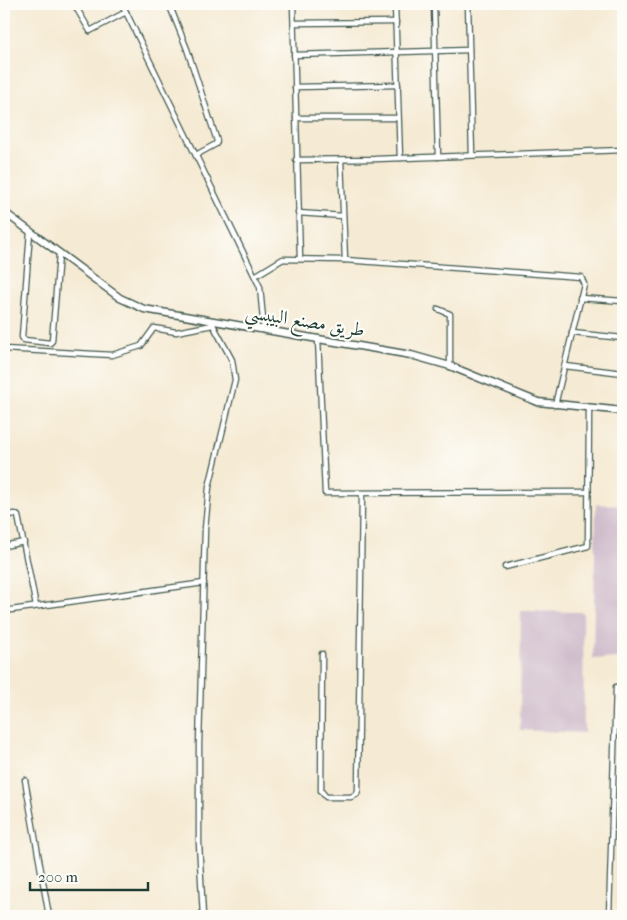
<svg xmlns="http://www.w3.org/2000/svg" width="627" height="920" viewBox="0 0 627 920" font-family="'IM FELL French Canon',Amiri,serif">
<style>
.industrial{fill:#d0bdcc}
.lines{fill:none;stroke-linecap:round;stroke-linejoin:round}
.minor-casing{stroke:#3f574c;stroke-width:7}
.secondary-casing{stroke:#3f574c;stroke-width:9}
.minor{stroke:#fff;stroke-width:4.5}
.secondary{stroke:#fff;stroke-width:6}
.labels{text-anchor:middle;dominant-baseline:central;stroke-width:4.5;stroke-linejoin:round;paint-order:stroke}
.street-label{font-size:19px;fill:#1f3d34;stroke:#fdfcf7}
</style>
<rect width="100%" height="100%" fill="#fdfcf7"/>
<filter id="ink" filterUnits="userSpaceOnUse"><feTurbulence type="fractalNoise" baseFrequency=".02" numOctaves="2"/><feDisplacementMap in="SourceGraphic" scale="10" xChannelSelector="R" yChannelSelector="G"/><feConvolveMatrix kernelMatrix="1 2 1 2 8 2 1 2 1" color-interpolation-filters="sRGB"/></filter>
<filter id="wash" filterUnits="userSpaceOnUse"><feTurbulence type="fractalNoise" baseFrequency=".0096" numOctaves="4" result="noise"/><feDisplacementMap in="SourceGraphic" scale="20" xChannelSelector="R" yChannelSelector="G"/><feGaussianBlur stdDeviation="1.12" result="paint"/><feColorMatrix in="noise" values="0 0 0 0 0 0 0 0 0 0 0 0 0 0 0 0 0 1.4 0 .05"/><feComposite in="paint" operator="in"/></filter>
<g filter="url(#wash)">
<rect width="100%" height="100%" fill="#f5ead3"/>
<g class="industrial">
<polygon points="596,504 623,506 623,658 593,659"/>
<polygon points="521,611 583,612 584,733 520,730"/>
</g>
</g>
<g filter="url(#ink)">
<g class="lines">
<g class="minor-casing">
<g id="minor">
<polyline points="74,4 90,31 126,12"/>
<polyline points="122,4 260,287 264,330"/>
<polyline points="169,4 187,49 217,141 216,144 196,155"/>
<polyline points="293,4 300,259"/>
<polyline points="395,4 400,158"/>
<polyline points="434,4 438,157"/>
<polyline points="468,4 472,155"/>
<polyline points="294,23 396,22"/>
<polyline points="294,55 469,50"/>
<polyline points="295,87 398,85"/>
<polyline points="296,118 398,118"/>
<polyline points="296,160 375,159 623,150"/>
<polyline points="341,160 345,260"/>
<polyline points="298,213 343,216"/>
<polyline points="30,232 22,337 24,340 50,343 52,341 59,255"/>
<polyline points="255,276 283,259 345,260 581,277 584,284 555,405"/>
<polyline points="580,298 623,301"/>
<polyline points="438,309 450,314 450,366"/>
<polyline points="572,333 623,338"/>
<polyline points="318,339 325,493 588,492"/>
<polyline points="4,349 112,355 141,346 154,328 176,332 213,325"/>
<polyline points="565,366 623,373"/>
<polyline points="4,516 15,514 18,516 36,606"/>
<polyline points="4,546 24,542"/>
<polyline points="505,567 588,546 589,408"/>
<polyline points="4,611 204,583"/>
<polyline points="322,654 321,791 326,797 351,797 357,794 358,790 362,495"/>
<polyline points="25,780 49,916"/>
<polyline points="203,916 199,843 199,744 205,529 209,487 235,380 232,360 211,321"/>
<polyline points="609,916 616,687 623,688"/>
</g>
</g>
<g class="secondary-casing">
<polyline id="secondary" points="4,212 120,298 144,309 411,355 450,366 538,402 623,411"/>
</g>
<use href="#minor" class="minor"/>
<use href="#secondary" class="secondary"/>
</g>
</g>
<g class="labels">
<g class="street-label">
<text transform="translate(305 321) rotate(9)">طريق مصنع البيبسي</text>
</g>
</g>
<rect width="627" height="920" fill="none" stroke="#fdfcf7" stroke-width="20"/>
<path d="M30 882v8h118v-8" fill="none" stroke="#1f3d34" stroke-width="2.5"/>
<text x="38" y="882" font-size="15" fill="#1f3d34" stroke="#fdfcf7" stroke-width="4" paint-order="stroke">200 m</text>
</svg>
